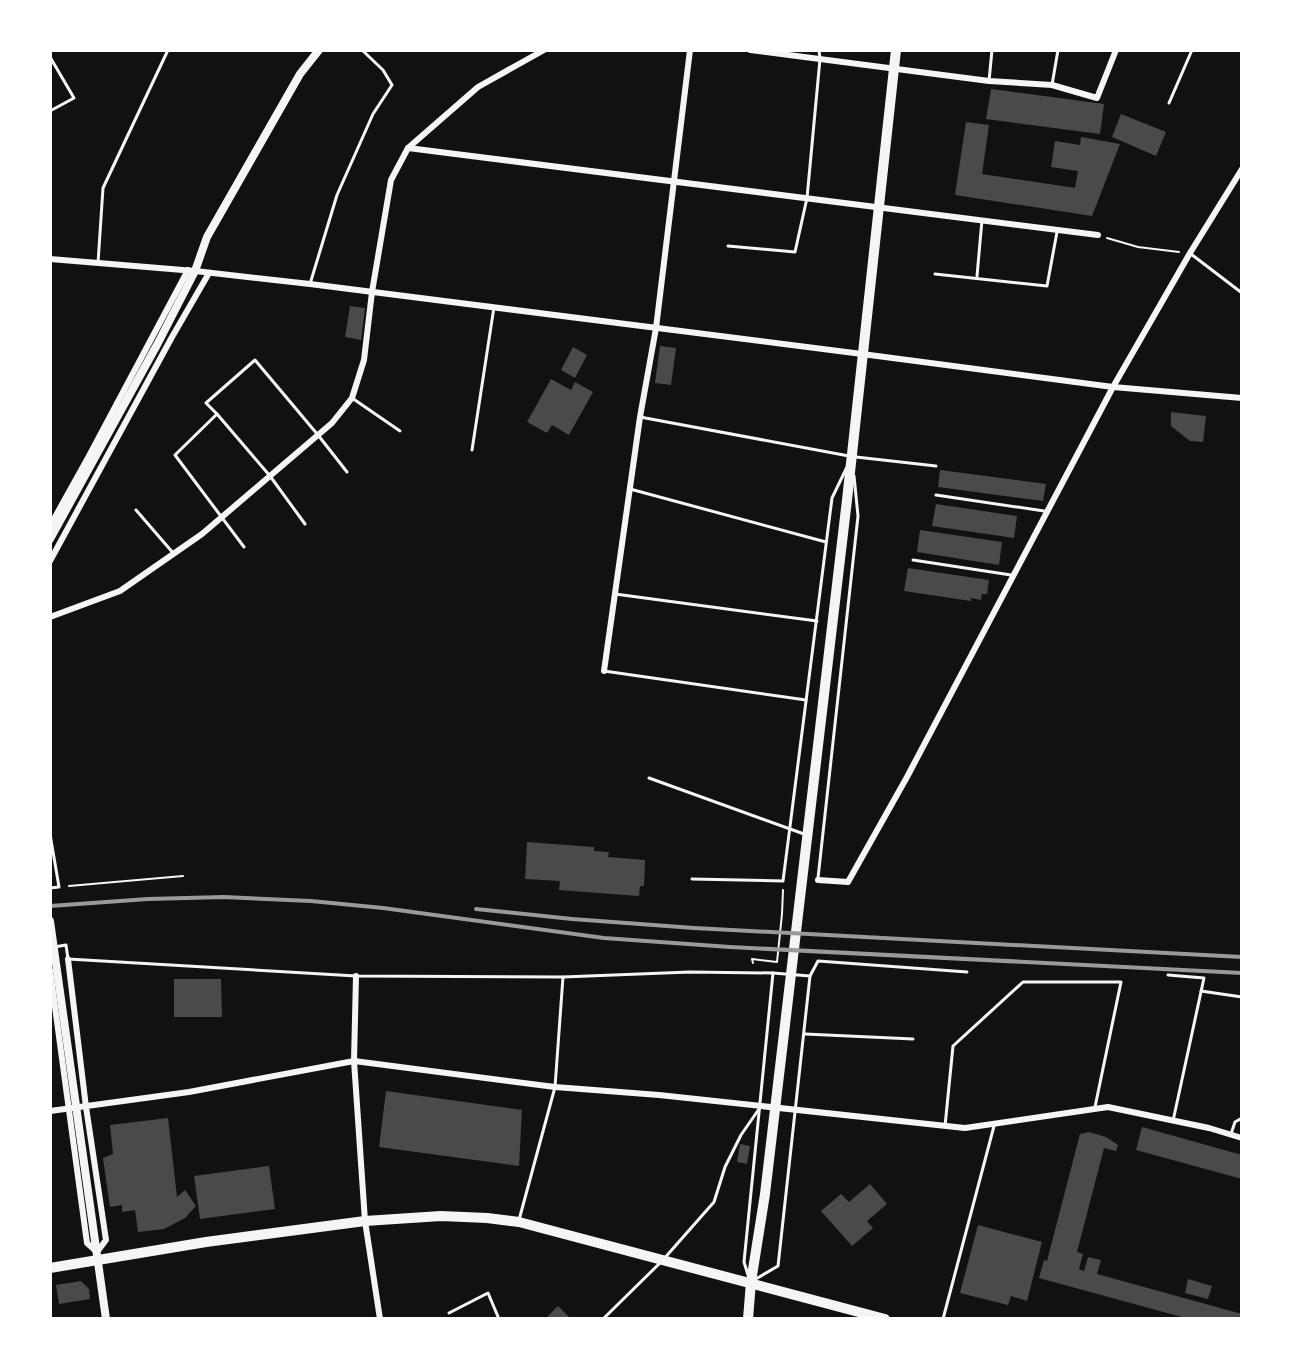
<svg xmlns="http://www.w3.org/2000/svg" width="1292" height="1369" viewBox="0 0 1292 1369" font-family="'Open Sans',sans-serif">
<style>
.building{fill:#4a4a4a}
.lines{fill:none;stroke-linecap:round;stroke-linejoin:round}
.path{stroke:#f5f5f5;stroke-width:2}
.service{stroke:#f5f5f5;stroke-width:3}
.minor{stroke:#f5f5f5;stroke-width:6}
.tertiary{stroke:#f5f5f5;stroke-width:8}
.primary{stroke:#f5f5f5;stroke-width:10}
.rail{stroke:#9a9a9a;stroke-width:4}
</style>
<rect width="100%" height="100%" fill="#111"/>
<g class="building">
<polygon points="991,89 1104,104 1100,134 986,119"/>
<polygon points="1121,114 1166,132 1156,156 1112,137"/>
<polygon points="966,122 989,125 982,174 1075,188 1078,171 1051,167 1055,141 1080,145 1081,137 1120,144 1092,216 955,195"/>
<polygon points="350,306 365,308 361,340 345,337"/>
<polygon points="660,346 676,348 671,385 655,383"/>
<polygon points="573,347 587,355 575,378 561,370"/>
<polygon points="551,379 571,390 575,382 593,392 569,435 552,425 547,433 527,422"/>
<polygon points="1171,412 1206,416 1203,442 1190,441 1171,426"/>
<polygon points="940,470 1046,484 1043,501 938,487"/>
<polygon points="936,504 1017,516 1014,538 932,526"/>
<polygon points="920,530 1002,542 999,565 917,552"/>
<polygon points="908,568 989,580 987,594 982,594 981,600 971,598 971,601 904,591"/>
<polygon points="527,842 594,847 594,851 609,852 608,857 645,860 644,886 640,886 639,896 559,890 560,881 525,879"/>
<polygon points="174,979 221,979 222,1017 174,1017"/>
<polygon points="386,1091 522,1110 519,1166 379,1147"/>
<polygon points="168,1118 177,1197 185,1190 196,1206 185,1218 164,1229 138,1232 135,1210 122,1212 122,1205 110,1207 103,1158 113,1154 110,1125"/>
<polygon points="1142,1127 1242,1155 1242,1179 1136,1150"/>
<polygon points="1089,1132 1106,1137 1118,1145 1116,1151 1104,1148 1077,1252 1083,1254 1079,1269 1084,1271 1088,1257 1101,1260 1097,1274 1242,1314 1242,1319 1189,1319 1039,1278 1044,1260 1047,1261 1080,1134"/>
<polygon points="740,1144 750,1146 747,1164 737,1162"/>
<polygon points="269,1166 275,1209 200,1219 194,1176"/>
<polygon points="870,1184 887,1204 867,1221 873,1228 852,1246 821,1211 841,1194 849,1202"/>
<polygon points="978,1225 1042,1242 1027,1301 1011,1296 1008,1305 960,1293"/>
<polygon points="1188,1279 1212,1286 1208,1299 1185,1293"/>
<polygon points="81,1281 89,1289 90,1299 59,1304 56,1285"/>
<polygon points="558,1306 571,1319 545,1319"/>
</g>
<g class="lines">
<g class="path">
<polyline points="1107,238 1138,247 1179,252"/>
<polyline points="69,886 183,876"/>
<polyline points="753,963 752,959 777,962 782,914 783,890"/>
</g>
<g class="service">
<polyline points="50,57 74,98 50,111"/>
<polyline points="989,81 992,50"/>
<polyline points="1052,85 1058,50"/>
<polyline points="1169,103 1192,50"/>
<polyline points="728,246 795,252 807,198 820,59 819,50"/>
<polyline points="1191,254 1242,293"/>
<polyline points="98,263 103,188 168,50"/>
<polyline points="935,274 1047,286 1057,232"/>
<polyline points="977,276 982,220"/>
<polyline points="310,284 337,195 373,114 392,85 383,70 362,50"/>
<polyline points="352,398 400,431"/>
<polyline points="217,414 270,476 305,524"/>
<polyline points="640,417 849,456"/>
<polyline points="472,450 494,307"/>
<polyline points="856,457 936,466"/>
<polyline points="630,489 826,542"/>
<polyline points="936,495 1044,511"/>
<polyline points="136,510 174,554"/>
<polyline points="244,547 175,455 217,414 206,403 255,360 318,435 347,472"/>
<polyline points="913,560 1011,575"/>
<polyline points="615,594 817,621"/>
<polyline points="604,671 806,700"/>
<polyline points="649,778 804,834"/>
<polyline points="50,834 59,887 50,888"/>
<polyline points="818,878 858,516 854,476"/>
<polyline points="692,879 783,881 832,498 847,467"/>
<polyline points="54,947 66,945 68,959 356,976 563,977 690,972 773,973 810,976"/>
<polyline points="1168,975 1204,978 1173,1121"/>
<polyline points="1201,991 1242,997"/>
<polyline points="805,1034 913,1039"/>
<polyline points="945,1126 953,1046 1023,982 1121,982 1095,1107"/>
<polyline points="1231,1134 1235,1122 1242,1118"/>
<polyline points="519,1220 555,1087 563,977"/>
<polyline points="748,1275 744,1262 773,973"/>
<polyline points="754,1280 778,1266 810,976 818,961 967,972"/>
<polyline points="449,1313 488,1293 499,1319"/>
<polyline points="603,1319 662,1261 714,1202 725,1167 741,1135 759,1109"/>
<polyline points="943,1319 994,1126"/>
</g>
<g class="minor">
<polyline points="750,50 989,81 1052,85 1097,98 1116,50"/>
<polyline points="408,148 1098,235"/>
<polyline points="50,259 195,271 310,284 862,354 1113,387 1242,398"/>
<polyline points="50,526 89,456 188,270"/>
<polyline points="50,561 172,337 209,273"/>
<polyline points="50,617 120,591 202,534 332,423 352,398 364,360 372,292 391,180 408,148 478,87 544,50"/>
<polyline points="604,671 640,417 656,328 690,50"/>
<polyline points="818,880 848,882 907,777 1113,387 1190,253 1242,169"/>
<polyline points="50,970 87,1243 97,1252 106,1240 86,1107 68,959"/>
<polyline points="356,976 354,1061 365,1221 380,1319"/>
<polyline points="50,1111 189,1092 354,1061 555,1087 659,1095 965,1128 1108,1107 1209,1128 1242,1138"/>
</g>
<g class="tertiary">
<polyline points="50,539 158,343 195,271 207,237 300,74 319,50"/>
<polyline points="50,921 106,1319"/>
</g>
<g class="primary">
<polyline points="50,1268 206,1242 365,1221 441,1216 487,1218 519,1222 885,1319"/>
<polyline points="748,1319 751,1282 765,1194 847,500 896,50"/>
</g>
<g class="rail">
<polyline points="50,906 148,899 224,897 311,901 383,908 604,938 730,947 1242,973"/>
<polyline points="476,909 572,919 694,928 1242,957"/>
</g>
</g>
<rect width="1292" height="1369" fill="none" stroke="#ffffff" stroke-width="104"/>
</svg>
